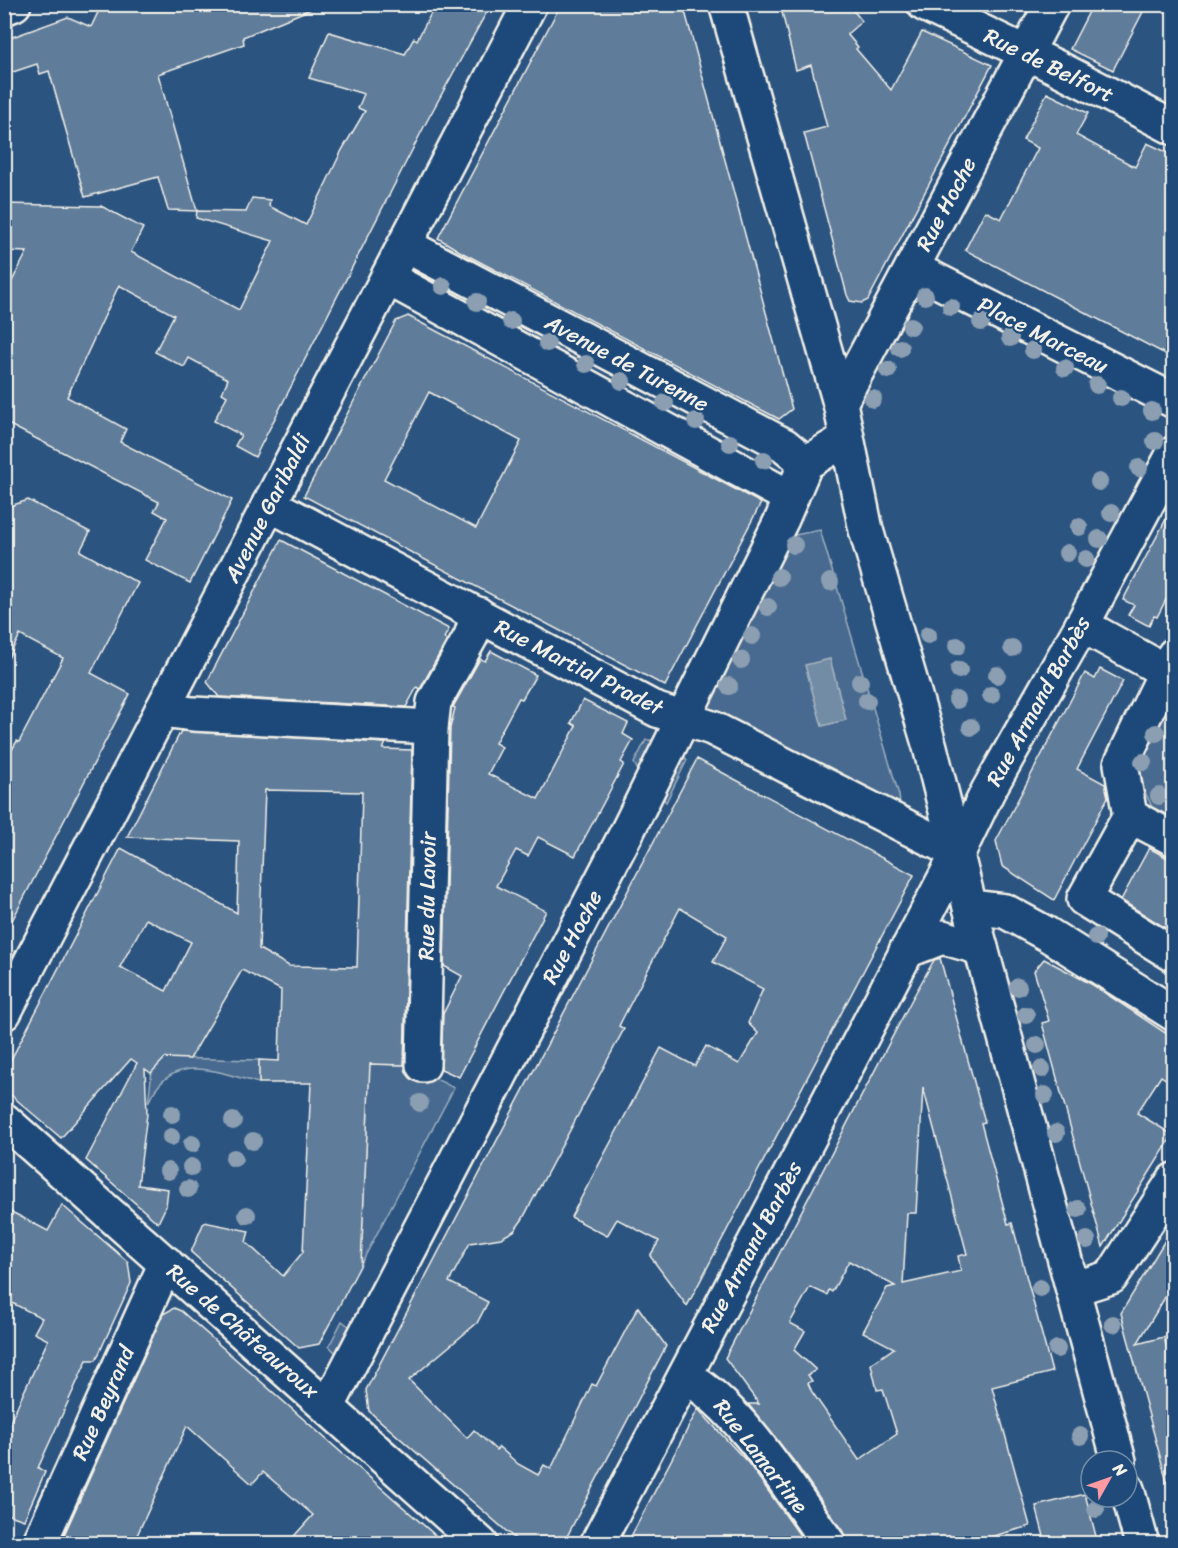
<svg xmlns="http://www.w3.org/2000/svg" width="1178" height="1548" viewBox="0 0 1178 1548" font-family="Sriracha,sans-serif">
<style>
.green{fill:#496b90;stroke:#9eaebc;stroke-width:1.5}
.water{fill:#738ca6;stroke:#a7b4c0;stroke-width:1.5}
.building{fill:#5e7b9a;stroke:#f4f1e8;stroke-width:1.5;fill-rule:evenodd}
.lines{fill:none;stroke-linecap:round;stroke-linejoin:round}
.minor-casing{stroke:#f4f1e8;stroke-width:38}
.major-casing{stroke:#f4f1e8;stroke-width:38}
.minor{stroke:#1f4a7a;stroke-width:33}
.major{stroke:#1f4a7a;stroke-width:33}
.tree{fill:#8c9fb2}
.labels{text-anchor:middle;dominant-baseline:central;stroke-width:4.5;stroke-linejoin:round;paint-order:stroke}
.street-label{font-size:22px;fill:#f4f1e8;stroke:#1f4a7a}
</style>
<rect width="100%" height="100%" fill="#2c5481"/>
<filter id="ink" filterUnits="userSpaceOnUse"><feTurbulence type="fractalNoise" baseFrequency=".0167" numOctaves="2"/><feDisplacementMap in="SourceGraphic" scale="12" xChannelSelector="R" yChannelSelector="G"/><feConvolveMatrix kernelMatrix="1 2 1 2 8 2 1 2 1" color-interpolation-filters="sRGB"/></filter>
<g filter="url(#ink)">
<g class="green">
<polygon points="820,530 899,795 901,814 702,713 790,536"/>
<polygon points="1173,692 1173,819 1152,807 1133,767"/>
<polygon points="646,740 664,741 645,783 634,763"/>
<polygon points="680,751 687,760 666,802 659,793"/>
<path d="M165 1058 259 1060V1083C216 1072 172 1050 148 1103L152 1071Z"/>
<polygon points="328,1063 409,1065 454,1088 362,1262 327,1255 362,1235 368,1105"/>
<polygon points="342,1321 358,1333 343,1360 329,1346"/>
</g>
<polygon class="water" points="830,659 846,720 822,726 805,665"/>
<g class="building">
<polygon points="102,4 323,4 243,37 244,44 158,74 197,211 168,210 158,177 85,197 49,71 40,74 37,64 4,75 4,40 68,17 91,27"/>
<polygon points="436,4 491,4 427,121 255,457 235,446 241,435 214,421 227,396 222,393 228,379 189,358 184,367 155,352 174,315 119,285 67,397 126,429 120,442 232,500 190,583 145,560 167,518 154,511 159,502 4,422 4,297 27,252 4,251 4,204 101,206 143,228 131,252 239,310 273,241 196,218 197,211 246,212 252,198 270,200 269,206 306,225 342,150 365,111 358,108 364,94 309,78 329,32 405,54 414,38 417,40"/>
<polygon points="561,4 683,4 792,409 779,419 461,252 438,238"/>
<polygon points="780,4 848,4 862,21 847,34 858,47 856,49 891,90 922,32 992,65 868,300 862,303 850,301 847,295 804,133 827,127 811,65 796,70"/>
<polygon points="1093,4 1147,4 1113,70 1070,49"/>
<polygon points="1047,93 1088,113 1076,135 1135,167 1147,143 1173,155 1173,358 965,250 985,211 1001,219 1038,148 1023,140"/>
<path d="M408 316 761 503 665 686 304 496 396 321ZM429 392 521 441 476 528 384 479Z"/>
<polygon points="28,500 90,532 80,551 138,583 91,673 130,694 4,936 4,763 17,741 19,742 63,658 20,635 4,666 4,508"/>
<polygon points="1173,506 1173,586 1157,617 1154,616 1149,626 1128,615 1134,605 1123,600"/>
<polygon points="281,540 449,629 444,638 447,640 420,689 417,687 406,707 219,697 207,682"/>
<polygon points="491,651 536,675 522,699 519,698 495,743 502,747 488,774 538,799 576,726 571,723 583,700 628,723 623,734 633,740 621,762 624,764 575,856 538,837 528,856 516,850 496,886 546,911 459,1077 441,1069 443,1014 462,976 444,966 450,728 455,708 453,707 480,659 485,661"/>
<polygon points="1100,669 1123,681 1077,769 1105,784 1108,797 1054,900 1002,866 996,841 1085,673 1095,679"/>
<path d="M181 731 386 743 383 749 412 750 404 1065 370 1064 361 1264 319 1344 299 1348 191 1252 204 1222 249 1231 246 1242 283 1276 303 1252 311 1083H259V1060L279 1061 281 990 242 970 190 1059 165 1058 151 1073 145 1069 147 1114 138 1185 168 1189 166 1206 158 1223 86 1160 137 1063 131 1059 61 1138 4 1089V1073L121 848 237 913 239 841 127 837ZM265 790 362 792 357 967 289 966 259 949ZM146 919 191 942 166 991 120 967Z"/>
<polygon points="697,759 914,875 687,1306 650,1256 659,1241 617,1219 607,1236 571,1217 661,1048 695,1066 706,1046 739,1064 758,1033 748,1023 763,989 713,962 727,936 680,908 624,1016 619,1026 624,1029 522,1220 514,1231 501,1238 470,1243 449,1282 488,1302 477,1323 409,1380 467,1438 474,1430 496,1450 499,1447 518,1464 538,1475 544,1465 551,1469 592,1384 596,1386 638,1307 666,1346 563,1544 521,1544 369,1411 366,1390"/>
<polygon points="1149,848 1173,861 1173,933 1121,900"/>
<path d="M940 958 985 1122 981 1123 1008 1224 1012 1223 1052 1372 992 1387 1030 1526 965 1544H848L844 1533 796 1464 748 1404H759L725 1358 911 1001 934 960ZM923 1087 967 1254 958 1256 961 1271 903 1284 907 1213H916ZM849 1261 895 1286 887 1288 863 1332 894 1348 871 1364 877 1390 883 1389 897 1434 859 1460 812 1392 808 1383 812 1381 808 1375 816 1370 794 1350 805 1331 790 1323 810 1287 827 1295 829 1290 832 1292Z"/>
<polygon points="1044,959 1093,985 1173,1038 1173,1084 1161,1076 1137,1113 1173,1135 1103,1247 1042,1023 1049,1021 1034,971"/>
<polygon points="62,1205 128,1262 131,1283 96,1360 87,1360 38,1468 45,1472 24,1520 4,1513 4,1435 48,1340 34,1333 42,1318 4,1299 4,1208 48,1231"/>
<polygon points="1173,1227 1173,1284 1137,1344 1164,1337 1173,1372 1173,1481 1167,1482 1121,1313"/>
<polygon points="174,1308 181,1311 445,1544 287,1544 313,1515 263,1472 252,1484 187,1426 133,1544 60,1544 163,1314"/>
<polygon points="698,1409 749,1464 806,1544 627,1544"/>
<polygon points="1085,1494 1098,1544 1046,1544 1036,1506"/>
</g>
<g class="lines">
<g class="minor-casing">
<g id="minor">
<polyline points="726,4 840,403 866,530 930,747 970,907 1119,1461"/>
<polyline points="924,4 1056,67 1174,128"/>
<polyline points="405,245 784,445 806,463"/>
<polyline points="912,268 1174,401"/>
<polyline points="388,278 791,498"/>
<polyline points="840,403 1052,4"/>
<polyline points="269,504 657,710 712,728 958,853"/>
<polyline points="1082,625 1174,676"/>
<polyline points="1174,655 1121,764 1130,816 1084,899 1174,955"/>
<polyline points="162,710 193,714 431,727"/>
<polyline points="1130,816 1174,839"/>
<polyline points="970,907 1005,911 1047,934 1174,1014"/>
<polyline points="906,951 942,937 981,948"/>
<polyline points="423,1065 431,727 434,702 471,636 478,614"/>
<polyline points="4,1120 481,1544"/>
<polyline points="1073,1289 1111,1277 1174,1180"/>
<path d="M685 1376C743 1410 789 1489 829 1544"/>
<polyline points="328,1406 628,830 782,519 806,463 846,439"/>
<polyline points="1127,1489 1142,1544"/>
<polyline points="39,1544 166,1263"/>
<polyline points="597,1544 958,853 988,791 1082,625 1174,453"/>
</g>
</g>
<g class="major-casing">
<g id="major">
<polyline points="4,8 14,4"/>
<polyline points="4,1013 530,4"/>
</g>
</g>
<use href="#minor" class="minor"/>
<use href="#major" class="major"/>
</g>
<g class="tree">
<circle cx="443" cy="286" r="9"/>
<circle cx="925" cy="296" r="9"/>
<circle cx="477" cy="302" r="9"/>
<circle cx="951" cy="307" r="9"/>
<circle cx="511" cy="321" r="9"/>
<circle cx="981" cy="322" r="9"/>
<circle cx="911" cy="326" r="9"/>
<circle cx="1010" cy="338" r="9"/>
<circle cx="547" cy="343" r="9"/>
<circle cx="900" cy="348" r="9"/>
<circle cx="1033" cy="350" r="9"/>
<circle cx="586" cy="364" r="9"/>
<circle cx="1065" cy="368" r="9"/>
<circle cx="888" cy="370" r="9"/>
<circle cx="622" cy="381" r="9"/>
<circle cx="1097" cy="385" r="9"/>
<circle cx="1121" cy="398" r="9"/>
<circle cx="873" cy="399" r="9"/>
<circle cx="665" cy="403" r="9"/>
<circle cx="1152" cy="411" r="9"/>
<circle cx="696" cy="421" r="9"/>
<circle cx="1155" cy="441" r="9"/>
<circle cx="730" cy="443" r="9"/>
<circle cx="764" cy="460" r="9"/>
<circle cx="1139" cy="468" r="9"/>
<circle cx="1099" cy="482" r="9"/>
<circle cx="1111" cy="513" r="9"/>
<circle cx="1079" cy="527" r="9"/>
<circle cx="1099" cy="539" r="9"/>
<circle cx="794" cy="545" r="9"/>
<circle cx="1067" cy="553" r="9"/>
<circle cx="1086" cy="559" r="9"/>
<circle cx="779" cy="577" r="9"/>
<circle cx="830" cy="582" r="9"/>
<circle cx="768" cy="607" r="9"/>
<circle cx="928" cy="635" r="9"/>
<circle cx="752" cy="636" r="9"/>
<circle cx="957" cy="646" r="9"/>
<circle cx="1012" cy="648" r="9"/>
<circle cx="741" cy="660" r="9"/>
<circle cx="959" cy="670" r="9"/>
<circle cx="997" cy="675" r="9"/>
<circle cx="860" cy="682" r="9"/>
<circle cx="729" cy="686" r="9"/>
<circle cx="991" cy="695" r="9"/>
<circle cx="957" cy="700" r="9"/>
<circle cx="867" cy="701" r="9"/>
<circle cx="971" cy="727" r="9"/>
<circle cx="1156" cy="733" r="9"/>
<circle cx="1143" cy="762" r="9"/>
<circle cx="1159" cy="796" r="9"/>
<circle cx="1096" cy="937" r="9"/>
<circle cx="1018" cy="987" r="9"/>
<circle cx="1026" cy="1015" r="9"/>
<circle cx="1037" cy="1045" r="9"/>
<circle cx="1042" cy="1069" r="9"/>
<circle cx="1045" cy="1095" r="9"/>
<circle cx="420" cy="1103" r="9"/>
<circle cx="172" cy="1114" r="9"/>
<circle cx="233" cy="1121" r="9"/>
<circle cx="1056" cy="1133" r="9"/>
<circle cx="171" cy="1137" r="9"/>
<circle cx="253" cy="1141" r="9"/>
<circle cx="192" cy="1144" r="9"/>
<circle cx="234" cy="1158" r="9"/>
<circle cx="191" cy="1167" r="9"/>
<circle cx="168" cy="1171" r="9"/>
<circle cx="188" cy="1189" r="9"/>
<circle cx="1078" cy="1209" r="9"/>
<circle cx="247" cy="1215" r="9"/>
<circle cx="1087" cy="1240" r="9"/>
<circle cx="1040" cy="1288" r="9"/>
<circle cx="1113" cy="1324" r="9"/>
<circle cx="1057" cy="1349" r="9"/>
<circle cx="1080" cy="1436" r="9"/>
<circle cx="1096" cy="1509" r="9"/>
</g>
</g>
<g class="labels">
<g class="street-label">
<text transform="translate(1049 65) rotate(26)">Rue de Belfort</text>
<text transform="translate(946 204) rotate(-62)">Rue Hoche</text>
<text transform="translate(1043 335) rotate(27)">Place Marceau</text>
<text transform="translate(627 363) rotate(28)">Avenue de Turenne</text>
<text transform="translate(267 508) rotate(-63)">Avenue Garibaldi</text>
<text transform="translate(579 667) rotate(27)">Rue Martial Pradet</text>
<text transform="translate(1038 701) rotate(-61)">Rue Armand Barbès</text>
<text transform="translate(427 896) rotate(-89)">Rue du Lavoir</text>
<text transform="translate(572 937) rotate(-62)">Rue Hoche</text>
<text transform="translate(751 1247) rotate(-62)">Rue Armand Barbès</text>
<text transform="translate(243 1331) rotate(41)">Rue de Châteauroux</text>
<text transform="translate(103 1403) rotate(-66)">Rue Beyrand</text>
<text transform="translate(761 1456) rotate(52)">Rue Lamartine</text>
</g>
</g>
<rect width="1178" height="1548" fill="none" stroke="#1f4a7a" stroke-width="24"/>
<rect x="12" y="12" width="1154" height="1524" fill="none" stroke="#f4f1e8" stroke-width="2" filter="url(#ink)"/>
<g transform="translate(1109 1479) rotate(50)"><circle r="28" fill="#1f4a7a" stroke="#748da6" stroke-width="1.5"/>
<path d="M0-4.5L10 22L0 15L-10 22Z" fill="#ff9aa2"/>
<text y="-9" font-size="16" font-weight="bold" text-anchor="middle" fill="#f4f1e8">N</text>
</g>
</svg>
